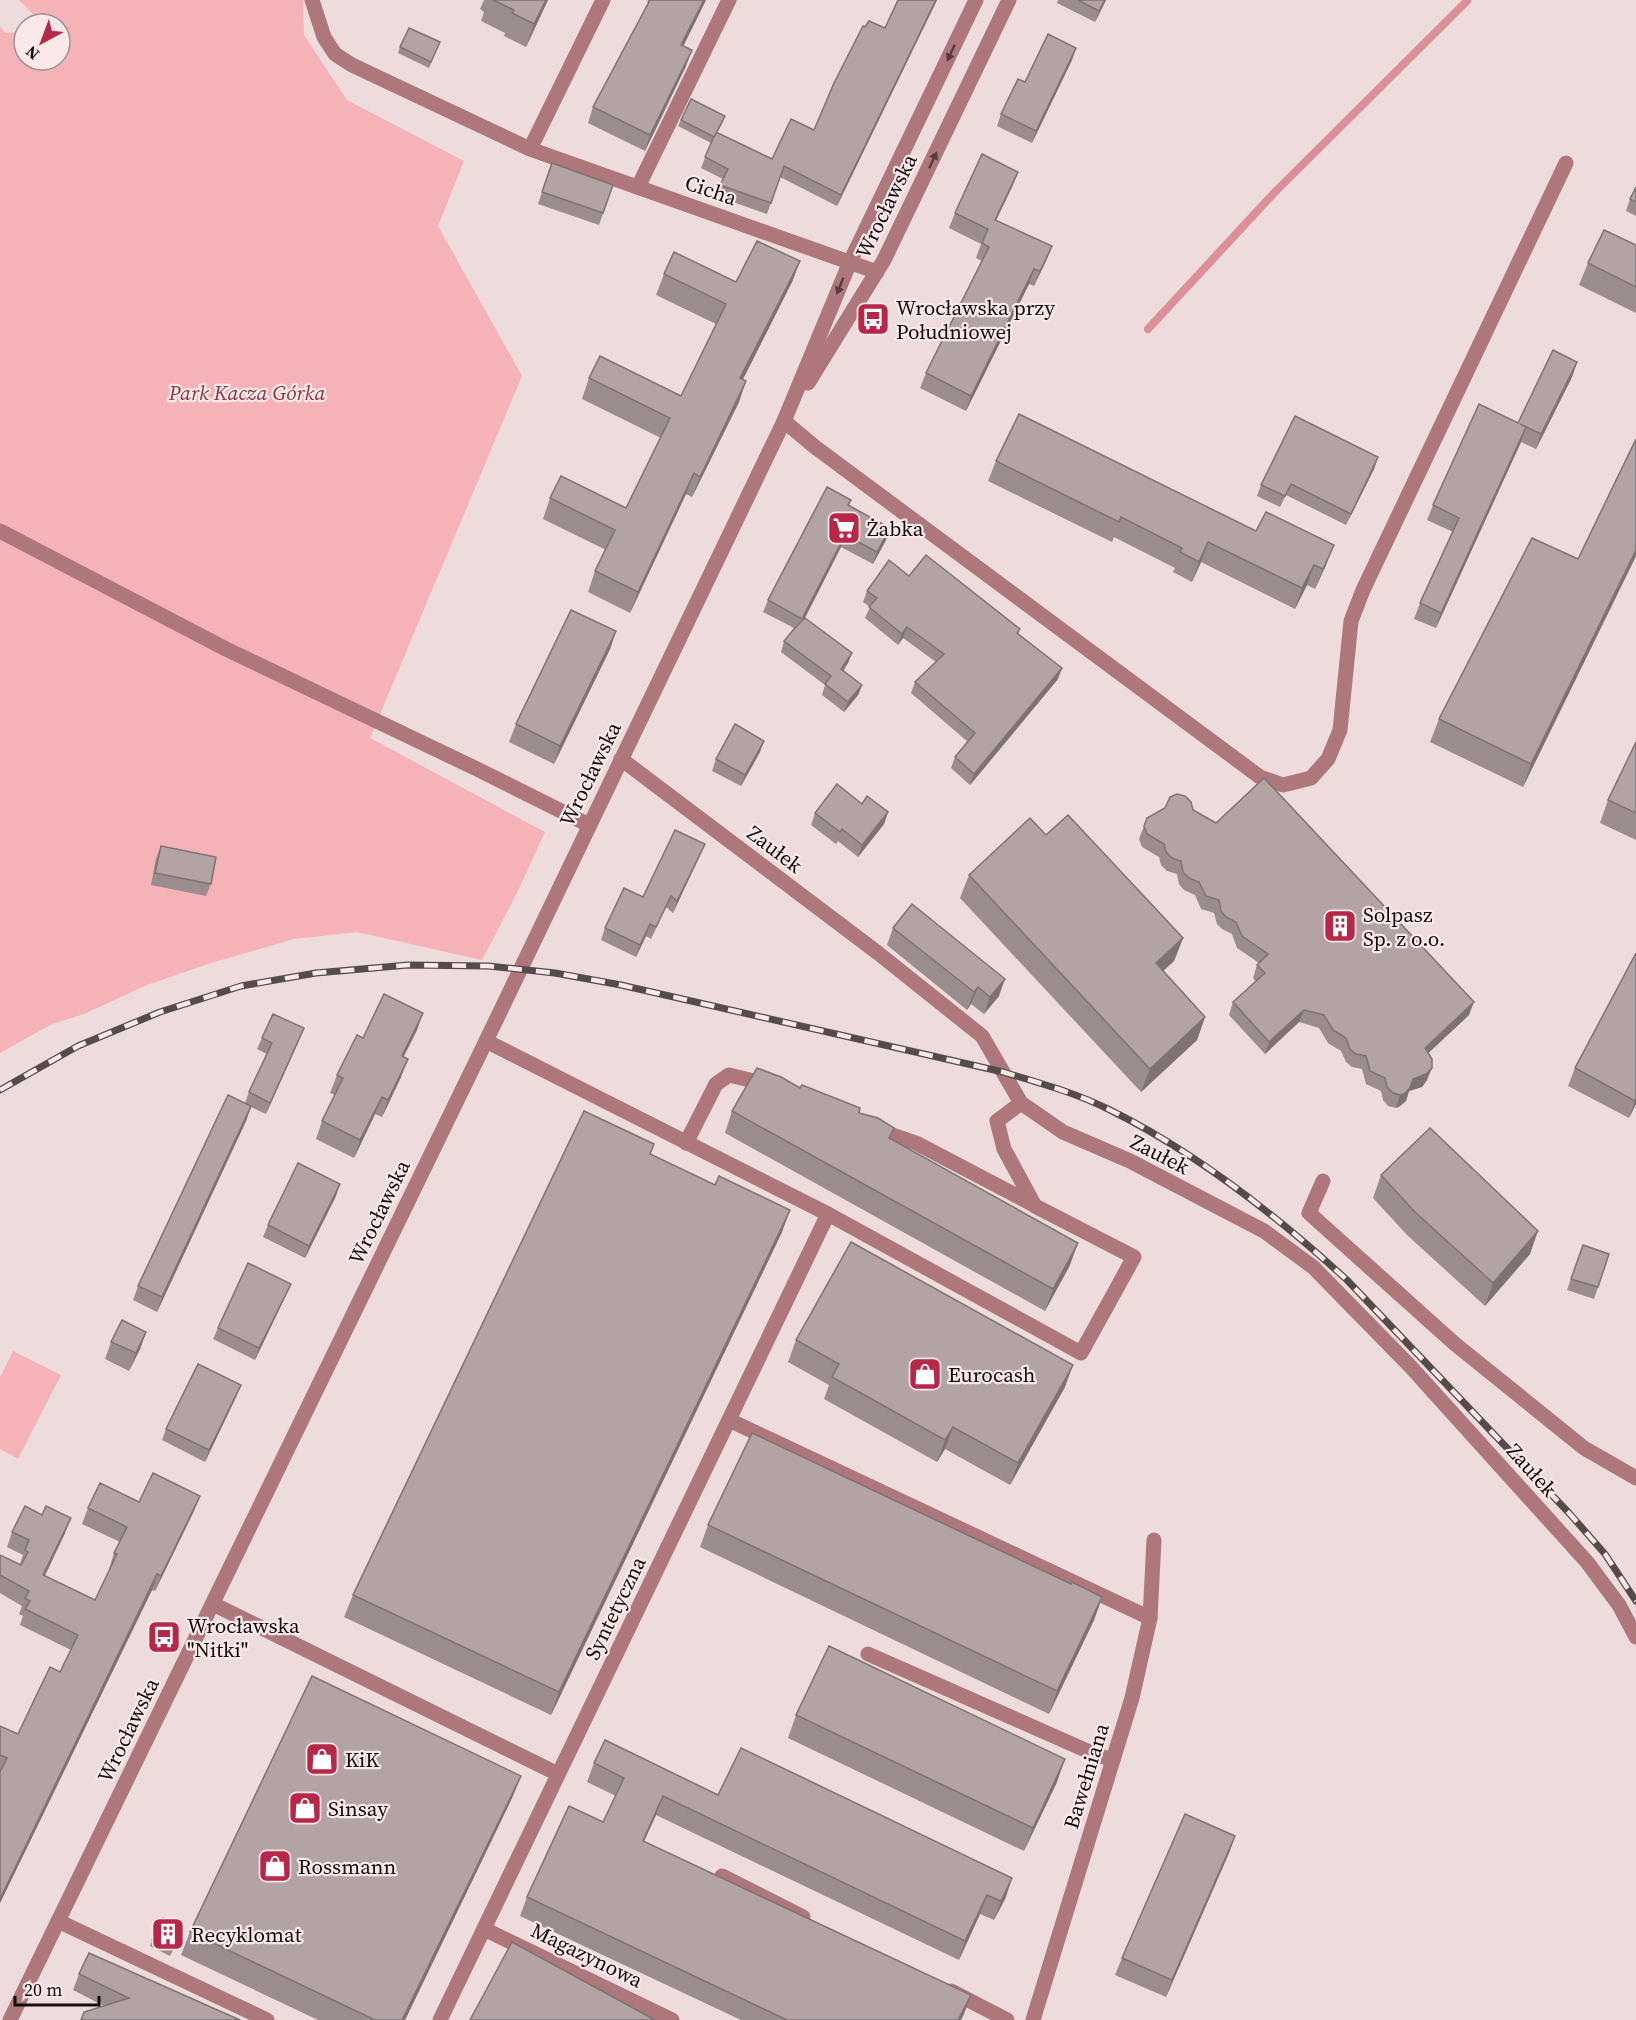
<svg xmlns="http://www.w3.org/2000/svg" width="1636" height="2020" viewBox="0 0 1636 2020" font-family="'Source Serif 4',serif">
<style>
.green{fill:#f5b2b7}
.lines{fill:none;stroke-linecap:round;stroke-linejoin:round}
.stream{stroke:#db9097;stroke-width:8}
.minor{stroke:#ad777b;stroke-width:15}
.rail-casing{stroke:#554b4b;stroke-width:7}
.rail{stroke:#fbe9ea;stroke-width:4.5;stroke-dasharray:14;stroke-linecap:butt}
.wall{fill:#9b8c8d}
.shaded-wall{fill:#7e7273}
.building{fill:#b4a3a4;stroke:#7e7273;stroke-width:1.5}
.oneway{fill:#583d3e}
.labels{text-anchor:middle;dominant-baseline:central;stroke-width:4.5;stroke-linejoin:round;paint-order:stroke}
.street-label{font-size:21px;fill:#130d0d;stroke:#fbe9ea}
.poi-label{font-size:21px;fill:#130d0d;stroke:#fbe9ea;text-anchor:start}
.park-label{font-size:21px;font-style:italic;fill:#8d3442;stroke:#fbe9ea}
</style>
<rect width="100%" height="100%" fill="#eedcdc"/>
<g class="green">
<polygon points="19,0 303,0 304,35 347,100 464,161 438,226 522,376 370,738 545,832 516,895 482,960 357,932 294,939 208,964 147,985 84,1014 52,1024 0,1053 0,27 6,33 24,32 24,60 60,60 60,24 43,24"/>
<polygon points="13,1351 61,1375 18,1459 0,1449 0,1377"/>
</g>
<g class="lines">
<polyline class="stream" points="1148,329 1275,192 1467,1"/>
<g class="minor">
<polyline points="312,0 324,37 335,54 352,65 530,149 877,272"/>
<polyline points="530,149 603,0"/>
<polyline points="638,187 729,0"/>
<polyline points="808,383 884,260 1009,0"/>
<polyline points="784,421 815,447 1260,777 1283,785 1311,778 1328,759 1340,730 1351,621 1363,590 1566,163"/>
<polyline points="0,531 226,649 477,769 589,825"/>
<polyline points="621,759 878,953 982,1036 1021,1103 1063,1132 1130,1161 1264,1231 1313,1267 1410,1366 1587,1562 1619,1605 1636,1637"/>
<polyline points="486,1041 828,1214 1081,1353 1134,1257 1035,1206 1004,1149 997,1121 1021,1103"/>
<polyline points="872,1128 916,1143 1034,1205"/>
<polyline points="686,1143 716,1084 729,1075 750,1080 769,1087"/>
<polyline points="1323,1181 1309,1213 1455,1344 1584,1448 1636,1478"/>
<polyline points="729,1420 1150,1618"/>
<polyline points="213,1604 558,1774"/>
<polyline points="868,1654 1092,1753 1113,1760"/>
<polyline points="722,1876 803,1917"/>
<polyline points="58,1921 267,2020"/>
<polyline points="484,1929 672,2020"/>
<polyline points="951,1991 1007,2020"/>
<polyline points="10,2020 486,1041 784,421 850,262 976,0"/>
<polyline points="440,2020 828,1214"/>
<polyline points="1033,2020 1132,1698 1150,1618 1154,1540"/>
</g>
<g class="rail-casing">
<path id="rail" d="M0 1090 78 1046 160 1012 241 986 316 973 408 965 488 966 555 973 621 985 1003 1072C1040 1083 1076 1093 1110 1110 1197 1153 1276 1215 1347 1280L1569 1513 1605 1554 1636 1601"/>
</g>
<use href="#rail" class="rail"/>
</g>
<g class="wall">
<polygon points="484,0 548,0 526,47 504,36 505,33 481,21 484,12 480,9"/>
<polygon points="648,0 706,0 683,46 686,66 645,151 588,123 593,107 649,3 647,2"/>
<polygon points="937,0 837,206 780,177 767,214 716,196 723,179 701,168 711,143 678,126 681,120 723,122 717,133 772,159 814,130 865,27 885,28"/>
<polygon points="1058,0 1106,0 1095,22 1057,3"/>
<polygon points="440,42 429,68 398,53 400,47"/>
<polygon points="1076,48 1072,60 1032,143 997,126 1001,114 1025,82"/>
<polygon points="552,163 613,185 599,225 538,204"/>
<polygon points="1018,172 1012,187 996,220 1052,246 1046,261 1034,286 1029,284 966,411 920,388 926,373 982,261 976,258 981,244 949,228 955,213"/>
<polygon points="1636,187 1636,216 1626,211 1630,199"/>
<polygon points="1636,245 1636,313 1579,285 1588,263"/>
<polygon points="800,261 792,282 743,379 739,402 692,497 686,494 630,613 588,592 595,571 606,550 543,519 550,498 626,508 661,438 582,399 589,378 681,396 716,324 656,295 664,274 736,282"/>
<polygon points="1577,362 1572,377 1536,449 1521,442 1436,628 1414,619 1420,603 1453,532 1427,520 1433,505 1518,423"/>
<polygon points="1636,439 1636,556 1523,787 1430,742 1439,719 1578,559"/>
<polygon points="1378,457 1374,469 1346,525 1286,495 1280,507 1257,496 1261,485"/>
<polygon points="996,461 1326,565 1315,589 1307,585 1295,609 1201,562 1192,582 1173,572 1175,568 1114,537 1112,542 988,481"/>
<polygon points="849,505 890,528 886,540 873,564 841,547 804,620 852,653 848,663 843,671 862,685 858,695 844,712 822,695 825,685 781,652 784,641 794,628 763,612 768,600"/>
<polygon points="909,576 1020,629 1018,634 1058,679 970,785 951,768 955,757 968,742 911,693 915,682 936,662 903,638 898,645 865,618 870,607 863,602 867,591"/>
<polygon points="616,631 610,649 554,764 509,742 516,724"/>
<polygon points="1636,742 1636,840 1600,823 1608,800"/>
<polygon points="760,752 741,786 712,771 716,759"/>
<polygon points="862,804 888,812 884,824 858,857 838,841 836,844 811,825 815,813"/>
<polygon points="1193,810 1469,1015 1428,1053 1427,1080 1422,1087 1409,1091 1406,1101 1400,1106 1396,1108 1388,1106 1383,1100 1381,1091 1366,1084 1362,1069 1352,1067 1346,1062 1341,1051 1328,1043 1319,1028 1299,1022 1265,1054 1229,1015 1233,1002 1256,982 1253,978 1257,965 1259,963 1237,948 1232,934 1222,929 1217,924 1214,913 1201,909 1195,895 1184,890 1179,884 1177,874 1167,871 1161,865 1159,857 1142,847 1139,839 1147,818"/>
<polygon points="1046,835 1183,938 1174,961 1163,971 1205,1017 1197,1040 1141,1092 960,898 969,875"/>
<polygon points="705,844 700,855 673,913 666,907 651,939 646,936 636,957 601,940 605,928 643,897"/>
<polygon points="161,846 211,884 206,896 151,885 156,858"/>
<polygon points="893,928 999,996 984,1014 971,1004 967,1010 887,945"/>
<polygon points="1636,953 1636,1104 1629,1118 1568,1086 1575,1068"/>
<polygon points="304,1028 299,1040 266,1114 251,1107 246,1121 157,1312 133,1300 138,1286 245,1103 249,1092 267,1054 257,1049 262,1038"/>
<polygon points="417,1030 403,1057 401,1077 382,1117 375,1114 354,1158 316,1139 322,1121 335,1095 330,1093 337,1075"/>
<polygon points="800,1088 894,1128 891,1139 1070,1265 1045,1311 725,1133 732,1111"/>
<polygon points="651,1154 715,1185 782,1232 551,1715 344,1617 353,1595"/>
<polygon points="1381,1175 1530,1254 1485,1306 1407,1235 1373,1198"/>
<polygon points="336,1196 305,1258 263,1237 268,1225"/>
<polygon points="1583,1245 1598,1287 1594,1299 1567,1290"/>
<polygon points="291,1284 286,1295 255,1360 213,1339 218,1328"/>
<polygon points="146,1332 140,1349 129,1371 105,1359 111,1342"/>
<polygon points="796,1340 1065,1387 1010,1485 945,1449 937,1462 824,1399 829,1385 788,1362"/>
<polygon points="241,1385 236,1397 205,1462 162,1440 166,1429"/>
<polygon points="139,1502 194,1511 155,1591 152,1590 0,1903 0,1726 18,1734 60,1672 71,1650 20,1625 23,1616 19,1614 22,1606 0,1593 0,1555 20,1564 23,1555 7,1547 12,1532 65,1533 45,1576 95,1600 110,1569 109,1569 114,1553 120,1542 82,1524 88,1508"/>
<polygon points="708,1525 1071,1584 1102,1597 1094,1620 1049,1714 700,1547"/>
<polygon points="796,1715 1057,1782 1024,1851 788,1738"/>
<polygon points="594,1763 718,1795 1006,1897 994,1920 980,1914 959,1960 656,1815 644,1841 971,1995 961,2020 741,2020 520,1916 527,1897 603,1822 616,1796 587,1782"/>
<polygon points="521,1776 512,1798 405,2020 318,2020 181,1955 190,1932"/>
<polygon points="1235,1836 1229,1853 1166,1997 1115,1975 1122,1958"/>
<polygon points="181,1934 170,1956 150,1946 152,1940"/>
<polygon points="79,1974 240,2020 104,2006 73,1990"/>
</g>
<g class="shaded-wall">
<polygon points="546,0 548,0 546,4 526,47 534,24"/>
<polygon points="704,0 706,0 676,61 681,45"/>
<polygon points="936,0 937,0 837,206 841,195"/>
<polygon points="1105,0 1106,0 1095,22 1099,11"/>
<polygon points="1076,48 1072,60 1032,143 1036,131"/>
<polygon points="692,50 686,66 645,151 650,135"/>
<polygon points="1018,172 1012,187 989,235 995,220"/>
<polygon points="1052,246 1046,261 1034,286 1040,271"/>
<polygon points="800,261 792,282 733,399 740,378"/>
<polygon points="1034,269 1029,284 966,411 971,396"/>
<polygon points="1577,362 1572,377 1536,449 1541,434"/>
<polygon points="746,381 739,402 692,497 700,477"/>
<polygon points="1526,427 1521,442 1436,628 1441,613"/>
<polygon points="1378,457 1374,469 1346,525 1351,514"/>
<polygon points="694,473 686,494 630,613 638,592"/>
<polygon points="890,528 886,540 873,564 877,552"/>
<polygon points="845,535 841,547 798,631 802,619"/>
<polygon points="1208,542 1201,562 1192,582 1199,562"/>
<polygon points="1334,545 1326,565 1315,589 1323,569"/>
<polygon points="1636,550 1636,556 1523,787 1531,764"/>
<polygon points="1314,565 1307,585 1295,609 1302,588"/>
<polygon points="907,627 903,638 898,645 902,634"/>
<polygon points="616,631 610,649 554,764 560,746"/>
<polygon points="852,653 848,663 837,680 841,669"/>
<polygon points="1062,668 1058,679 970,785 974,774"/>
<polygon points="862,685 858,695 844,712 848,702"/>
<polygon points="764,741 760,752 741,786 745,775"/>
<polygon points="888,812 884,824 858,857 862,845"/>
<polygon points="705,844 700,855 673,913 677,901"/>
<polygon points="650,924 646,936 636,957 640,945"/>
<polygon points="1183,938 1174,961 1147,986 1156,963"/>
<polygon points="1005,979 999,996 984,1014 990,997"/>
<polygon points="978,987 971,1004 967,1010 974,992"/>
<polygon points="1474,1002 1469,1015 1421,1060 1425,1048"/>
<polygon points="1304,1010 1299,1022 1265,1054 1269,1042"/>
<polygon points="423,1013 417,1030 395,1074 402,1056"/>
<polygon points="1205,1017 1197,1040 1141,1092 1150,1069"/>
<polygon points="304,1028 299,1040 266,1114 270,1103"/>
<polygon points="408,1059 401,1077 382,1117 388,1100"/>
<polygon points="1432,1068 1427,1080 1422,1087 1409,1091 1406,1101 1400,1106 1396,1108 1400,1095 1413,1079"/>
<polygon points="382,1097 375,1114 354,1158 360,1140"/>
<polygon points="1636,1099 1636,1104 1629,1118 1635,1101"/>
<polygon points="251,1106 246,1121 157,1312 162,1297"/>
<polygon points="340,1184 336,1196 305,1258 309,1246"/>
<polygon points="790,1210 782,1232 551,1715 559,1692"/>
<polygon points="1538,1231 1530,1254 1485,1306 1493,1283"/>
<polygon points="1078,1243 1070,1265 1045,1311 1053,1289"/>
<polygon points="291,1284 286,1295 255,1360 259,1348"/>
<polygon points="146,1332 140,1349 129,1371 136,1353"/>
<polygon points="1073,1365 1065,1387 1010,1485 1018,1463"/>
<polygon points="241,1385 236,1397 205,1462 209,1450"/>
<polygon points="953,1427 945,1449 937,1462 945,1440"/>
<polygon points="200,1496 194,1511 155,1591 161,1576"/>
<polygon points="71,1518 65,1533 37,1591 43,1575"/>
<polygon points="157,1574 152,1590 0,1903 0,1899"/>
<polygon points="1102,1597 1094,1620 1049,1714 1057,1691"/>
<polygon points="1065,1759 1057,1782 1024,1851 1033,1828"/>
<polygon points="521,1776 512,1798 405,2020 402,2020"/>
<polygon points="663,1796 656,1815 636,1859 643,1841"/>
<polygon points="1235,1836 1229,1853 1166,1997 1172,1980"/>
<polygon points="1012,1878 1006,1897 994,1920 1001,1901"/>
<polygon points="987,1895 980,1914 959,1960 965,1941"/>
<polygon points="971,1995 964,2014 961,2020 958,2020"/>
</g>
<g class="building">
<polygon points="493,0 546,0 534,24 512,13 514,10"/>
<polygon points="650,0 704,0 681,45 692,50 650,135 593,107"/>
<polygon points="898,0 936,0 841,195 784,166 771,203 720,185 728,169 705,157 716,132 772,159 791,119 814,130 834,83 863,26 865,27 869,21 885,28"/>
<polygon points="1078,0 1105,0 1099,11"/>
<polygon points="409,28 440,42 431,62 400,47"/>
<polygon points="1048,34 1076,48 1036,131 1001,114 1018,79 1025,82"/>
<polygon points="691,99 725,116 714,137 681,120"/>
<polygon points="982,154 1018,172 995,220 1052,246 1040,271 1034,269 971,396 926,373 989,247 982,243 988,229 955,213"/>
<polygon points="552,163 613,185 603,213 542,192"/>
<polygon points="1636,187 1636,202 1630,199"/>
<polygon points="1604,230 1636,245 1636,287 1588,263"/>
<polygon points="757,241 800,261 740,378 746,381 700,477 694,473 638,592 595,571 615,530 550,498 561,476 626,508 670,418 589,378 600,356 681,396 726,304 664,274 674,252 736,282"/>
<polygon points="1553,350 1577,362 1541,434 1520,424 1526,427 1441,613 1420,603 1459,518 1433,505 1479,404 1518,423"/>
<polygon points="1019,414 1256,531 1266,512 1334,545 1323,569 1314,565 1302,588 1208,542 1199,562 1180,552 1182,548 1121,517 1119,522 996,461"/>
<polygon points="1295,416 1378,457 1351,514 1291,484 1285,496 1261,485"/>
<polygon points="1636,439 1636,550 1531,764 1439,719 1532,538 1578,559"/>
<polygon points="827,487 851,500 848,505 890,528 877,552 845,535 802,619 768,600"/>
<polygon points="926,555 1020,629 1017,633 1062,668 974,774 955,757 975,733 915,682 944,654 907,627 902,634 869,607 877,598 867,591 889,560 909,576"/>
<polygon points="571,610 616,631 560,746 516,724"/>
<polygon points="805,618 852,653 841,669 862,685 848,702 825,684 831,676 784,641 794,629"/>
<polygon points="735,724 764,741 745,775 716,759"/>
<polygon points="1636,742 1636,813 1608,800"/>
<polygon points="1264,778 1474,1002 1425,1048 1432,1059 1432,1068 1426,1074 1413,1079 1410,1088 1404,1094 1400,1095 1393,1093 1387,1087 1385,1078 1370,1071 1366,1056 1356,1054 1350,1049 1346,1038 1333,1030 1324,1015 1304,1010 1269,1042 1233,1002 1265,973 1257,965 1268,954 1242,936 1236,922 1226,917 1221,911 1219,900 1206,896 1199,882 1189,878 1183,872 1181,861 1172,858 1166,852 1164,844 1147,834 1144,826 1147,818 1165,808 1170,797 1177,794 1185,796 1191,802 1193,810 1216,823"/>
<polygon points="837,784 862,804 867,796 888,812 862,845 842,829 840,832 815,813"/>
<polygon points="1068,815 1183,938 1156,963 1205,1017 1150,1069 969,875 1030,818 1046,835"/>
<polygon points="675,830 705,844 677,901 671,896 656,927 650,924 640,945 605,928 624,888 643,897"/>
<polygon points="161,846 216,857 211,884 155,873"/>
<polygon points="912,904 1005,979 990,997 978,987 974,992 893,928"/>
<polygon points="1636,953 1636,1099 1635,1101 1575,1068"/>
<polygon points="384,994 423,1013 402,1056 408,1059 388,1100 382,1097 360,1140 322,1121 343,1078 337,1075 357,1035 363,1038"/>
<polygon points="273,1014 304,1028 270,1103 249,1092 272,1043 262,1038"/>
<polygon points="757,1068 781,1077 800,1088 802,1085 860,1108 859,1113 878,1118 894,1128 889,1138 1078,1243 1053,1289 732,1111"/>
<polygon points="228,1095 251,1106 162,1297 138,1286"/>
<polygon points="584,1111 654,1144 650,1154 715,1185 719,1176 790,1210 559,1692 353,1595"/>
<polygon points="1430,1128 1538,1231 1493,1283 1415,1212 1381,1175"/>
<polygon points="298,1163 340,1184 309,1246 268,1225"/>
<polygon points="851,1242 1073,1365 1018,1463 953,1427 945,1440 832,1377 839,1364 796,1340"/>
<polygon points="1583,1245 1609,1254 1598,1287 1571,1279"/>
<polygon points="248,1263 291,1284 259,1348 218,1328"/>
<polygon points="122,1320 146,1332 136,1353 111,1342"/>
<polygon points="198,1364 241,1385 209,1450 166,1429"/>
<polygon points="752,1433 1071,1584 1072,1582 1102,1597 1057,1691 708,1525"/>
<polygon points="153,1473 200,1496 161,1576 157,1574 0,1899 0,1772 7,1758 0,1755 0,1726 18,1734 50,1667 60,1672 78,1635 25,1609 30,1601 25,1598 29,1591 0,1575 0,1555 21,1565 28,1552 25,1550 29,1540 12,1532 25,1506 42,1515 46,1506 71,1518 43,1575 95,1600 117,1554 114,1553 127,1527 88,1508 100,1483 139,1502"/>
<polygon points="829,1646 1065,1759 1033,1828 796,1715"/>
<polygon points="312,1676 521,1776 402,2020 375,2020 190,1932"/>
<polygon points="605,1740 718,1795 741,1748 1012,1878 1001,1901 987,1895 965,1941 663,1796 643,1841 971,1995 958,2020 787,2020 527,1897 569,1806 603,1822 624,1778 594,1763"/>
<polygon points="1185,1814 1235,1836 1172,1980 1122,1958"/>
<polygon points="163,1918 183,1928 172,1950 152,1940"/>
<polygon points="512,1942 655,2020 470,2020"/>
<polygon points="89,1953 240,2020 81,2020 84,2012 129,1998 79,1974"/>
</g>
<defs><path id="oneway-solid" d="M-6-.8H1V-3.2L6.5 0L1 3.2V.8H-6Z" transform="scale(1.5)"/></defs>
<g class="oneway">
<use href="#oneway-solid" transform="translate(951 53) rotate(115)"/>
<use href="#oneway-solid" transform="translate(933 160) rotate(-65)"/>
<use href="#oneway-solid" transform="translate(840 286) rotate(112)"/>
</g>
<defs>
<g id="bus-square" transform="scale(1.725)"><rect x="-9" y="-9" width="18" height="18" rx="4" fill="#b82748" stroke="#fbe9ea"/><path d="M-5-6H5V4H4V6H2V4H-2V6H-4V4H-5ZM-3.5-4V0h7V-4ZM-3.5 1.2v1.5H-2V1.2ZM2 1.2v1.5H3.5V1.2Z" fill="#fff"/></g>
<g id="supermarket-square" transform="scale(1.725)"><rect x="-9" y="-9" width="18" height="18" rx="4" fill="#b82748" stroke="#fbe9ea"/><path d="M-6-5.5h2.5l.6 2H6L4.5 2H-2.5L-4.4-4H-6ZM-1.5 3.2a1.3 1.3 0 1 0 .1 0ZM3 3.2a1.3 1.3 0 1 0 .1 0Z" fill="#fff"/></g>
<g id="building-square" transform="scale(1.725)"><rect x="-9" y="-9" width="18" height="18" rx="4" fill="#b82748" stroke="#fbe9ea"/><path d="M-4-6H4V6H1V3H-1V6H-4ZM-2.5-4.3h1.7v1.8h-1.7ZM.8-4.3h1.7v1.8H.8ZM-2.5-1h1.7V.8h-1.7ZM.8-1h1.7V.8H.8Z" fill="#fff"/></g>
<g id="shop-square" transform="scale(1.725)"><rect x="-9" y="-9" width="18" height="18" rx="4" fill="#b82748" stroke="#fbe9ea"/><path d="M-5-2.5h2.3a2.7 3.5 0 0 1 5.4 0H5L5.5 6h-11ZM-1.5-2.5h3a1.5 2.3 0 0 0-3 0Z" fill="#fff"/></g>
</defs>
<g fill-rule="evenodd">
<use href="#bus-square" x="873" y="319"/>
<use href="#supermarket-square" x="844" y="528"/>
<use href="#building-square" x="1340" y="926"/>
<use href="#shop-square" x="925" y="1374"/>
<use href="#bus-square" x="164" y="1637"/>
<use href="#shop-square" x="322" y="1759"/>
<use href="#shop-square" x="305" y="1808"/>
<use href="#shop-square" x="275" y="1866"/>
<use href="#building-square" x="168" y="1934"/>
</g>
<g class="labels">
<g class="street-label">
<text transform="translate(711 190) rotate(19)">Cicha</text>
<text transform="translate(886 206) rotate(-64)">Wrocławska</text>
<text transform="translate(590 774) rotate(-64)">Wrocławska</text>
<text transform="translate(775 849) rotate(37)">Zaułek</text>
<text transform="translate(1160 1154) rotate(27)">Zaułek</text>
<text transform="translate(379 1212) rotate(-64)">Wrocławska</text>
<text transform="translate(1532 1470) rotate(48)">Zaułek</text>
<text transform="translate(615 1608) rotate(-64)">Syntetyczna</text>
<text transform="translate(128 1730) rotate(-64)">Wrocławska</text>
<text transform="translate(1086 1776) rotate(-73)">Bawełniana</text>
<text transform="translate(587 1955) rotate(26)">Magazynowa</text>
</g>
<g class="poi-label">
<text x="896" y="307">Wrocławska przy<tspan x="896" dy="24">Południowej</tspan></text>
<text x="867" y="528">Żabka</text>
<text x="1363" y="914">Solpasz<tspan x="1363" dy="24">Sp. z o.o.</tspan></text>
<text x="948" y="1374">Eurocash</text>
<text x="187" y="1625">Wrocławska<tspan x="187" dy="24">"Nitki"</tspan></text>
<text x="345" y="1759">KiK</text>
<text x="328" y="1808">Sinsay</text>
<text x="298" y="1866">Rossmann</text>
<text x="191" y="1934">Recyklomat</text>
</g>
<g class="park-label">
<text x="247" y="392">Park Kacza Górka</text>
</g>
</g>
<g transform="translate(42 42) rotate(221)"><circle r="28" fill="#fbe9ea" stroke="#9e9192" stroke-width="1.5"/>
<path d="M0-4.5L10 22L0 15L-10 22Z" fill="#b82748"/>
<text y="-9" font-size="16" font-weight="bold" text-anchor="middle" fill="#130d0d">N</text>
</g>
<path d="M15 1996v9h84v-9" fill="none" stroke="#130d0d" stroke-width="3"/>
<text x="24" y="1996" font-size="18" fill="#130d0d" stroke="#fbe9ea" stroke-width="4.5" paint-order="stroke">20 m</text>
</svg>
